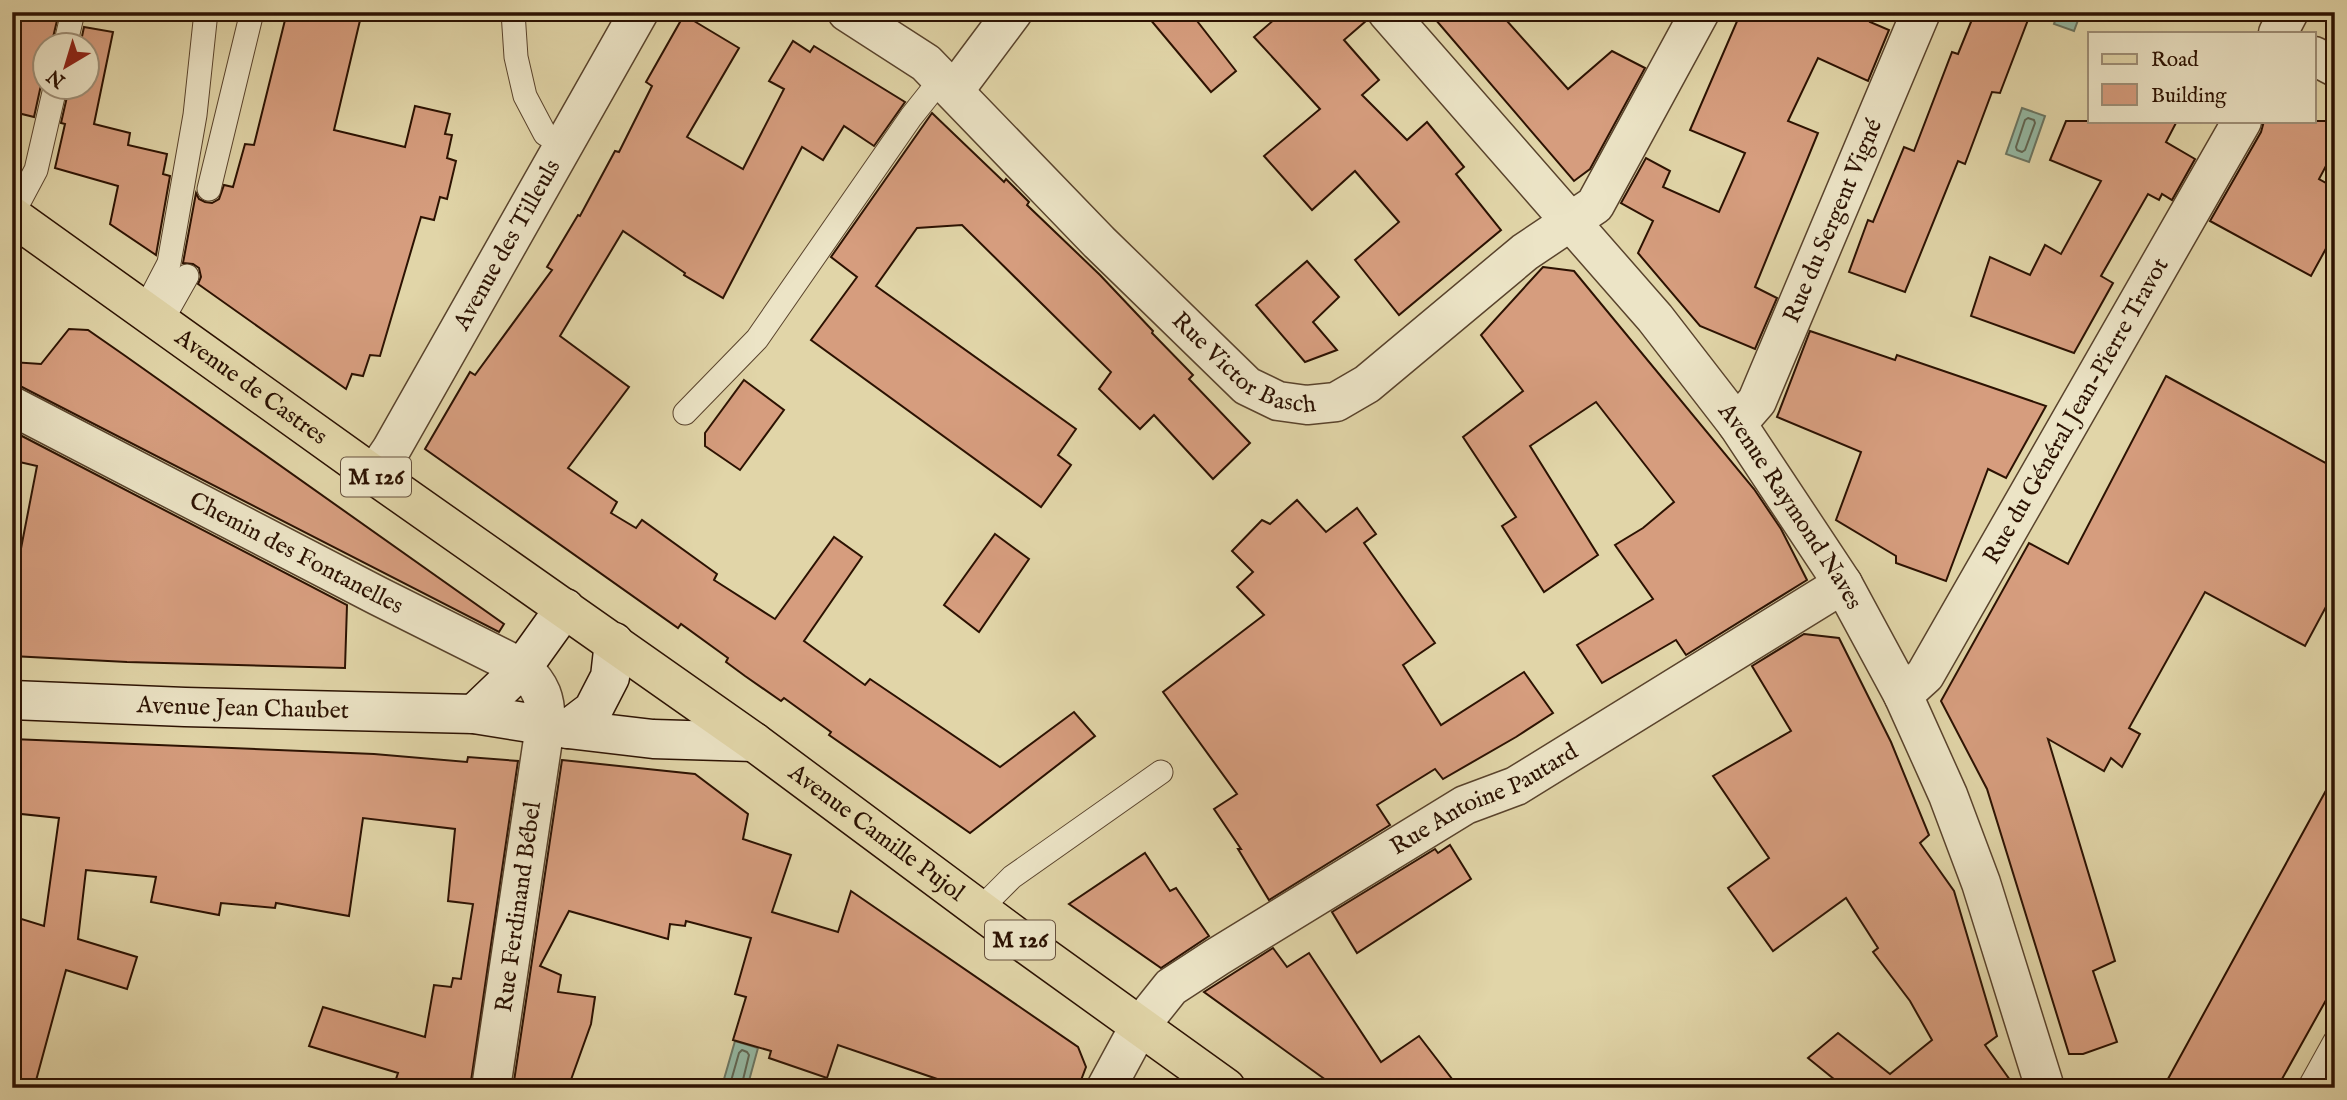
<svg xmlns="http://www.w3.org/2000/svg" width="2347" height="1100" viewBox="0 0 2347 1100" font-family="'IM FELL English',serif">
<style>
.water{fill:#95b9a4;stroke:#6b7663;stroke-width:2}
.lines{fill:none;stroke-linecap:round;stroke-linejoin:round}
.shore{stroke:#606653;stroke-width:2}
.building{fill:#d69d7e;stroke:#2c1202;stroke-width:2}
.service-casing{stroke:#59432c;stroke-width:25}
.minor-casing{stroke:#59432c;stroke-width:41}
.secondary-casing{stroke:#2c1202;stroke-width:41}
.primary-casing{stroke:#2c1202;stroke-width:41}
.service{stroke:#ece4c6;stroke-width:23}
.minor{stroke:#ece4c6;stroke-width:38}
.secondary{stroke:#ece4c6;stroke-width:38}
.primary{stroke:#e1d5a8;stroke-width:38}
.labels{text-anchor:middle;dominant-baseline:central;stroke-width:6;stroke-linejoin:round;paint-order:stroke}
.shield{fill:#ece4c6;stroke:#66513d;stroke-width:2}
.shield-label{font-size:23px;font-weight:bold;fill:#2c1202}
.street-label{font-size:24px;fill:#2c1202;stroke:#ece4c6}
</style>
<rect width="100%" height="100%" fill="#e1d5a8"/>
<filter id="stains"><feTurbulence type="fractalNoise" baseFrequency=".00286" numOctaves="4"/><feColorMatrix values="0 0 0 0 .2 0 0 0 0 .09 0 0 0 0 .02 0 0 0 .5 -.17"/></filter>
<radialGradient id="worn" r=".72"><stop offset=".6" stop-color="#630" stop-opacity="0"/><stop offset="1" stop-color="#630" stop-opacity=".3"/></radialGradient>
<g class="water">
<polygon points="2058,12 2081,12 2074,31 2054,24"/>
<polygon points="2022,108 2045,116 2029,162 2006,154"/>
<polygon points="735,1041 758,1048 747,1088 722,1086"/>
</g>
<g class="lines">
<g class="shore">
<polygon points="2028,118 2034,120 2035,123 2025,150 2022,152 2017,150 2016,147 2025,120"/>
<polyline points="729,1088 739,1053 742,1050 747,1052 749,1055 741,1088"/>
</g>
</g>
<g class="building">
<polygon points="12,12 59,12 51,46 46,46 46,78 41,85 34,117 18,113 12,104"/>
<polygon points="287,12 362,12 334,130 405,147 415,106 450,114 445,134 452,135 447,158 456,161 447,199 440,197 434,220 421,217 380,356 370,355 363,376 352,374 346,389 198,284 201,277 199,268 193,264 183,263 196,193 199,199 205,202 212,203 219,199 224,185 233,187 245,144 254,145"/>
<polygon points="1144,12 1190,12 1236,71 1211,92"/>
<polygon points="1283,12 1366,12 1367,20 1344,40 1379,80 1362,95 1407,140 1427,122 1464,167 1456,174 1501,230 1399,315 1355,260 1399,222 1355,171 1312,210 1264,156 1320,109 1254,37"/>
<polygon points="1429,12 1499,12 1568,89 1612,51 1645,68 1590,169 1574,181"/>
<polygon points="1741,12 1874,12 1870,22 1889,30 1868,81 1818,58 1788,121 1818,133 1755,287 1777,298 1755,349 1700,326 1638,253 1653,221 1621,203 1646,158 1670,171 1663,187 1719,212 1745,153 1690,130"/>
<polygon points="1984,12 2031,12 2000,93 1992,92 1965,164 1958,161 1905,292 1849,272 1868,220 1873,222 1904,147 1914,151 1952,52 1958,54 1973,17 1980,19"/>
<polygon points="684,15 739,48 687,137 743,169 784,89 769,81 793,41 810,52 814,46 905,102 874,146 844,126 823,160 802,147 723,298 684,275 685,273 623,231 560,336 629,387 568,468 617,502 611,513 636,528 642,520 717,574 714,580 775,619 834,537 862,557 804,641 865,685 870,679 1000,767 1074,712 1095,736 970,833 829,735 831,732 784,698 781,701 745,676 726,662 728,658 681,624 678,628 425,449 470,372 475,375 552,270 547,267 578,215 580,216 615,151 619,152 652,86 646,82"/>
<polygon points="84,27 113,32 94,124 130,133 128,145 167,154 163,174 170,176 156,255 110,224 118,186 55,168 65,124 61,123 69,88 88,88 88,46 80,46"/>
<polygon points="932,113 1004,182 1006,179 1029,202 1027,205 1100,275 1153,331 1152,333 1193,375 1189,379 1250,443 1213,479 1154,415 1140,429 1099,389 1111,372 962,225 917,228 876,286 1076,429 1058,455 1071,465 1041,507 811,340 857,277 831,257"/>
<polygon points="2066,121 2177,121 2166,142 2195,159 2172,200 2162,194 2159,200 2148,194 2101,276 2113,283 2074,353 1971,316 1990,257 2030,275 2045,245 2061,254 2101,181 2050,160"/>
<polygon points="2264,121 2335,121 2335,149 2319,179 2335,188 2335,232 2311,276 2210,221 2261,132"/>
<polygon points="1307,261 1339,297 1313,322 1337,350 1305,362 1256,305"/>
<polygon points="1543,267 1574,271 1754,489 1781,529 1807,580 1686,655 1676,640 1602,683 1577,645 1653,599 1615,545 1643,528 1674,502 1596,402 1530,446 1598,555 1544,592 1502,526 1516,517 1463,437 1523,391 1481,335"/>
<polygon points="69,329 88,330 124,355 504,624 499,632 22,387 12,384 12,362 41,364"/>
<polygon points="1810,331 1895,360 1897,355 2046,406 2006,478 1988,469 1946,581 1896,563 1896,556 1836,520 1861,452 1777,417"/>
<polygon points="2166,376 2335,468 2335,590 2305,646 2205,592 2129,728 2140,734 2122,767 2111,758 2104,771 2048,739 2115,961 2093,971 2117,1042 2083,1054 2069,1054 1987,789 1941,701 2029,543 2068,564"/>
<polygon points="744,380 784,410 740,470 705,446 705,433"/>
<polygon points="20,435 347,605 345,668 127,662 12,656 12,568 17,569 37,466 15,461"/>
<polygon points="1297,500 1326,532 1357,508 1376,534 1364,543 1435,643 1403,665 1441,725 1524,672 1553,713 1516,737 1443,779 1435,769 1377,805 1390,825 1269,900 1238,849 1241,849 1214,809 1237,794 1163,692 1264,615 1237,587 1253,572 1232,551 1262,520 1270,524"/>
<polygon points="995,534 1029,559 979,632 944,605"/>
<polygon points="1804,634 1839,638 1891,742 1929,835 1920,843 1954,891 1997,1036 1985,1045 2010,1080 1987,1088 1845,1088 1808,1058 1838,1033 1890,1074 1932,1040 1910,1001 1873,952 1878,948 1846,898 1773,951 1728,888 1769,858 1713,776 1791,731 1752,666"/>
<polygon points="12,739 374,754 467,762 468,757 518,761 470,1088 393,1088 398,1073 309,1046 323,1007 425,1037 434,985 451,987 453,978 461,979 473,904 448,901 455,829 363,818 349,916 276,903 275,908 221,903 219,915 151,902 156,877 86,870 78,939 137,957 127,989 66,970 34,1088 12,1088 12,916 44,926 59,818 12,813"/>
<polygon points="562,760 695,774 748,814 743,839 791,855 772,912 838,932 851,891 1078,1047 1086,1067 1078,1088 941,1088 943,1081 838,1045 827,1078 769,1058 771,1051 733,1040 746,997 735,994 751,938 686,921 685,926 670,924 668,939 569,911 540,966 561,975 558,992 595,997 591,1024 568,1088 513,1088"/>
<polygon points="2335,774 2335,984 2277,1088 2163,1088"/>
<polygon points="1450,845 1471,879 1357,953 1332,912 1435,849 1438,853"/>
<polygon points="1145,853 1170,891 1176,888 1209,936 1161,968 1069,904"/>
<polygon points="1273,948 1287,967 1309,953 1381,1062 1419,1036 1459,1088 1337,1088 1204,992"/>
</g>
<g class="lines">
<g class="service-casing">
<g id="service">
<polyline points="513,12 516,57 525,96 545,134 563,144"/>
<polyline points="65,46 73,12"/>
<polyline points="209,189 252,12"/>
<polyline points="12,215 36,170 55,88"/>
<polyline points="144,311 169,263 195,115 206,12"/>
<polyline points="161,322 187,276"/>
<polyline points="685,413 757,339 911,117 942,78"/>
<polyline points="979,910 1012,877 1161,772"/>
<polyline points="2309,1088 2335,1041"/>
</g>
</g>
<g class="minor-casing">
<g id="minor">
<path id="s1" d="M847 12 926 63 1099 242 1247 386 1278 401 1307 405 1336 402 1367 384 1525 252 1595 205 1700 12"/>
<path id="s2" d="M1387 12 1655 318 1737 424 1843 584 1903 695 1948 795 1981 883 2045 1088"/>
<polyline points="2278,33 2289,12"/>
<polyline points="2314,56 2335,67"/>
<polyline points="954,91 1013,12"/>
<path id="s3" d="M12 406 378 596 522 668C541 685 547 700 545 726L491 1088"/>
<path id="s4" d="M1737 424 1757 401 1921 12"/>
<path id="s5" d="M374 475 391 450 639 12"/>
<path id="s6" d="M1903 695 1925 675 2242 121"/>
<path id="s7" d="M1106 1088 1139 1027 1171 987 1217 957 1465 805 1516 786 1843 584"/>
</g>
</g>
<g class="secondary-casing">
<g id="secondary">
<path id="s8" d="M12 700 185 707 474 714 568 729 653 739 754 742"/>
<polyline points="474,714 522,668 565,608"/>
<polyline points="568,729 593,710 610,677 614,642"/>
</g>
</g>
<g class="primary-casing">
<g id="primary">
<path id="s9" d="M12 216 374 475 754 742 1023 942 1226 1088"/>
</g>
</g>
<use href="#service" class="service"/>
<use href="#minor" class="minor"/>
<use href="#secondary" class="secondary"/>
<use href="#primary" class="primary"/>
</g>
<g class="labels">
<g class="shield">
<rect x="341" y="457.5" width="70" height="39" rx="5"/>
<rect x="985" y="920.5" width="70" height="39" rx="5"/>
</g>
<g class="shield-label">
<text x="376" y="477">M 126</text>
<text x="1020" y="940">M 126</text>
</g>
<g class="street-label">
<text stroke="none"><textPath href="#s4" startOffset="226">Rue du Sergent Vigné</textPath></text>
<text stroke="none"><textPath href="#s5" startOffset="266">Avenue des Tilleuls</textPath></text>
<text stroke="none"><textPath href="#s1" startOffset="536">Rue Victor Basch</textPath></text>
<text stroke="none"><textPath href="#s9" startOffset="294">Avenue de Castres</textPath></text>
<text stroke="none"><textPath href="#s6" startOffset="334">Rue du Général Jean-Pierre Travot</textPath></text>
<text stroke="none"><textPath href="#s2" startOffset="639">Avenue Raymond Naves</textPath></text>
<text stroke="none"><textPath href="#s3" startOffset="320">Chemin des Fontanelles</textPath></text>
<text stroke="none"><textPath href="#s8" startOffset="231">Avenue Jean Chaubet</textPath></text>
<text stroke="none"><textPath href="#s7" startOffset="486">Rue Antoine Pautard</textPath></text>
<text stroke="none"><textPath href="#s9" startOffset="1062">Avenue Camille Pujol</textPath></text>
<text transform="translate(519 907) rotate(-82)">Rue Ferdinand Bébel</text>
</g>
</g>
<rect width="2347" height="1100" fill="none" stroke="#e1d5a8" stroke-width="42"/>
<rect x="14" y="14" width="2319" height="1072" fill="none" stroke="#2c1202" stroke-width="3.5"/>
<rect x="21" y="21" width="2305" height="1058" fill="none" stroke="#2c1202" stroke-width="2"/>
<rect x="2088" y="32" width="228" height="91" fill="#ece4c6" stroke="#9f9078" stroke-width="2"/>
<rect x="2102" y="54" width="35" height="10" fill="#e1d5a8" stroke="#9f9078" stroke-width="2"/>
<text x="2151" y="66" font-size="21" fill="#2c1202">Road</text>
<rect x="2102" y="84" width="35" height="21" fill="#d69d7e" stroke="#9f9078" stroke-width="2"/>
<text x="2151" y="102" font-size="21" fill="#2c1202">Building</text>
<g transform="translate(66 66) rotate(218)"><circle r="33" fill="#ece4c6" stroke="#9f9078" stroke-width="2"/>
<path d="M0-5L12 26L0 18L-12 26Z" fill="#8f2418"/>
<text y="-10" font-size="19" font-weight="bold" text-anchor="middle" fill="#2c1202">N</text>
</g>
<rect width="100%" height="100%" filter="url(#stains)"/>
<rect width="100%" height="100%" fill="url(#worn)"/>
</svg>
